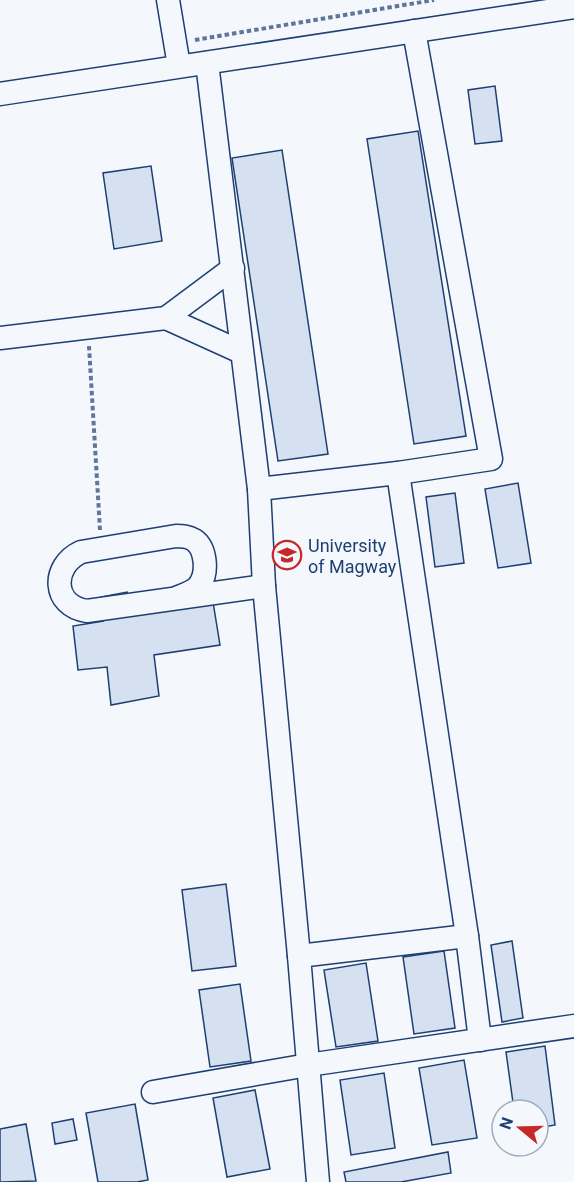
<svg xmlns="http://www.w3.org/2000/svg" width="574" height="1182" viewBox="0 0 574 1182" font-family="Roboto,sans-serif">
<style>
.building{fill:#d5e0f0;stroke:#1d3f73;stroke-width:1.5}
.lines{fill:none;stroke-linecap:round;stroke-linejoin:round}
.minor-casing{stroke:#1d3f73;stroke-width:25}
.path{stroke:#5e769c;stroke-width:4;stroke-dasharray:4.5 3;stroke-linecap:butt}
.minor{stroke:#f4f7fb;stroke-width:22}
.labels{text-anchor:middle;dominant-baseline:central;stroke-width:4.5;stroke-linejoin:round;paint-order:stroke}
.poi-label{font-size:18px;fill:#1d3f73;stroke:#f4f7fb;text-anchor:start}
</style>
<rect width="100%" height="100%" fill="#f4f7fb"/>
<g class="building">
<polygon points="495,86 502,141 475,144 468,90"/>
<polygon points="418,131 466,436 414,444 367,139"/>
<polygon points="282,150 328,454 278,461 232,158"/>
<polygon points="151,166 162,241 114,249 103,173"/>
<polygon points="518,483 531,563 498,568 485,489"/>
<polygon points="455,493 464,563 435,567 426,497"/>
<polygon points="127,592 132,614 213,602 220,645 154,655 159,696 111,705 107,667 78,670 73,626 103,621 101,597"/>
<polygon points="226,884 236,966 192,971 182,890"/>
<polygon points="512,941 523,1018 502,1022 491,945"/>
<polygon points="444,951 455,1028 414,1034 403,957"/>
<polygon points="366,963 378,1041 336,1047 324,970"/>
<polygon points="240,984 251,1061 210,1067 199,990"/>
<polygon points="545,1046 555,1125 538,1128 538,1110 514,1110 506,1052"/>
<polygon points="464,1060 477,1138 432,1145 419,1068"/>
<polygon points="384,1073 395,1148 351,1155 340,1080"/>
<polygon points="255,1090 270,1169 227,1177 213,1098"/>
<polygon points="135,1104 148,1180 137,1182 98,1182 86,1113"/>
<polygon points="73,1119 77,1140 55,1144 52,1123"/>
<polygon points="26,1124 36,1181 0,1182 0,1129"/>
<polygon points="448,1152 451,1173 401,1182 346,1182 344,1172"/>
</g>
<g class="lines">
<g class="minor-casing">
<g id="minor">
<polyline points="168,0 179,66"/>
<polyline points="207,63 259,489 264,586 299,956"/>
<polyline points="0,94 574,7"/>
<polyline points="166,318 241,352"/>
<polyline points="0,338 166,318 233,268"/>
<polyline points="398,473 467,936 480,1040"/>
<polyline points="259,489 398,473 491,459 414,31"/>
<path d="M176 598C184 595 196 591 200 584 208 572 206 548 194 540 188 536 182 536 176 536L81 552C51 566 52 606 87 611L264 586"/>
<polyline points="153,1092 308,1065 574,1026"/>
<polyline points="318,1182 299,956 467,936"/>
</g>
</g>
<g class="path">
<polyline points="195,40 434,0"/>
<polyline points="89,346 100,530"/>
</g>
<use href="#minor" class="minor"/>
</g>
<defs>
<g id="university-ring" transform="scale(1.5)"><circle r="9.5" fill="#f4f7fb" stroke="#c62828" stroke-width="1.5"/><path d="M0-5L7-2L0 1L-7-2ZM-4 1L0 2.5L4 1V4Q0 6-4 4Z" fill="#c62828"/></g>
</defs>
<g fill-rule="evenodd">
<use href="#university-ring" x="287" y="555"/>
</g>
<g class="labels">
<g class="poi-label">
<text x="308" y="545">University<tspan x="308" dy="21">of Magway</tspan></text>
</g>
</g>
<g transform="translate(520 1128) rotate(289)"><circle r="28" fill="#f4f7fb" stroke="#9eadc5" stroke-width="1.5"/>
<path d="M0-4.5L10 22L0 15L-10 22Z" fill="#c62828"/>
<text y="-9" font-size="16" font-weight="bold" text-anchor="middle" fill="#1d3f73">N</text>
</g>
</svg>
